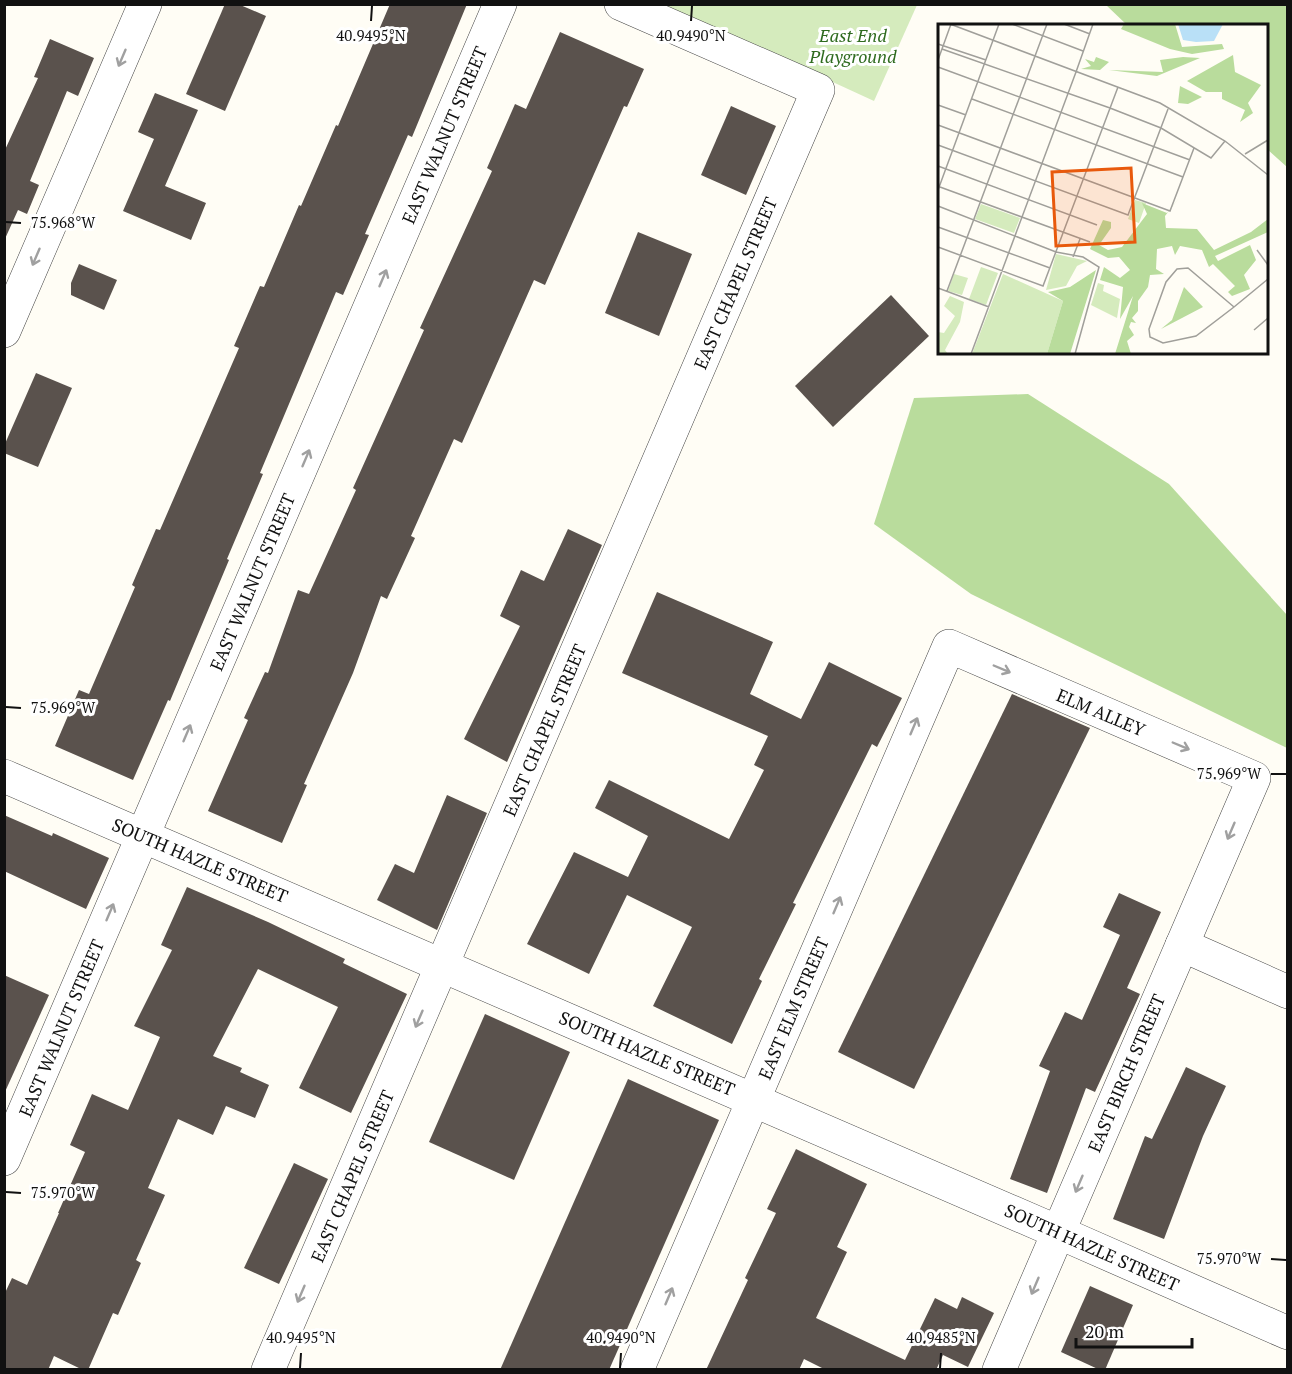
<svg xmlns="http://www.w3.org/2000/svg" width="1292" height="1374" viewBox="0 0 1292 1374" font-family="'PT Serif',serif">
<style>
.green{fill:#d5ebbd}
.forest{fill:#b9dc9c}
.building{fill:#5a524d}
.lines{fill:none;stroke-linecap:round;stroke-linejoin:round}
.minor-casing{stroke:#444;stroke-width:34}
.minor{stroke:#fff;stroke-width:33}
.oneway{stroke:#a0a0a0}
.ticks{fill:none;stroke:#111;stroke-width:2}
.labels{text-anchor:middle;dominant-baseline:central;stroke-width:6;stroke-linejoin:round;paint-order:stroke}
.park-label{font-size:18px;font-style:italic;fill:#2f6b1f;stroke:#fff}
.street-label{font-size:18px;fill:#111;stroke:#fff}
.inset-road{fill:none;stroke:#a09f9a;stroke-width:1.5}
.view{fill:#e8590c;fill-opacity:0.15;stroke:#e8590c;stroke-width:3}
.inset-edge{fill:none;stroke:#111;stroke-width:3}
.ticks-label{font-size:15px;text-anchor:middle;fill:#111;stroke:#fff;stroke-width:6;stroke-linejoin:round;paint-order:stroke}
</style>
<rect width="100%" height="100%" fill="#fffdf5"/>
<polygon class="green" points="665,5 917,5 874,101"/>
<g class="forest">
<polygon points="1106,5 1287,5 1287,167 1267,149 1266,26 1127,25"/>
<polygon points="1028,394 1169,484 1287,615 1287,748 971,594 874,524 914,398"/>
</g>
<g class="building">
<polygon points="225,4 238,4 266,16 225,111 186,94"/>
<polygon points="390,4 467,4 412,137 408,135 365,234 369,235 343,295 336,292 260,473 263,474 227,559 229,560 170,701 168,700 133,780 55,746 79,690 89,694 135,587 132,585 156,529 160,530 239,348 234,346 260,286 264,287 299,205 301,206 336,125 338,126"/>
<polygon points="560,32 644,69 627,107 624,106 545,285 534,280 462,443 454,439 411,536 415,538 387,599 381,596 353,673 304,784 307,785 282,843 208,811 248,720 244,718 265,672 268,673 298,590 309,594 356,490 353,488 424,330 420,328 492,171 487,168 515,104 526,109"/>
<polygon points="50,39 94,58 78,96 67,91 30,181 39,185 27,214 18,210 4,241 4,152 38,78 34,77"/>
<polygon points="155,93 198,110 165,186 206,203 191,240 123,211 154,139 138,132"/>
<polygon points="731,106 776,126 746,195 701,175"/>
<polygon points="638,232 692,254 659,336 605,313"/>
<polygon points="79,264 117,280 104,310 71,295 71,283"/>
<polygon points="891,295 929,336 833,427 795,386"/>
<polygon points="36,373 72,388 38,467 4,453 4,446"/>
<polygon points="568,529 602,545 507,762 464,739 520,626 500,616 521,570 544,581"/>
<polygon points="657,592 773,642 750,694 801,719 829,662 902,698 877,747 872,744 793,903 796,904 759,979 762,981 732,1044 653,1006 692,927 627,895 589,974 527,944 574,852 628,877 648,836 595,808 609,780 729,839 764,770 754,765 768,736 622,673"/>
<polygon points="1012,694 1090,728 914,1089 838,1052"/>
<polygon points="447,795 487,813 437,930 377,900 395,864 414,873"/>
<polygon points="4,815 52,836 53,833 109,858 86,909 4,871"/>
<polygon points="187,887 268,922 345,959 343,963 407,994 351,1113 299,1088 338,1007 258,969 213,1056 242,1068 240,1072 269,1085 255,1118 226,1106 213,1135 178,1119 148,1188 165,1195 136,1260 141,1263 118,1315 113,1313 88,1370 83,1370 54,1356 48,1370 4,1370 4,1295 12,1278 27,1285 59,1213 58,1213 85,1152 70,1145 92,1094 128,1110 160,1037 134,1026 172,950 161,945"/>
<polygon points="1119,893 1161,912 1127,988 1140,994 1095,1092 1086,1088 1047,1193 1010,1179 1050,1071 1039,1066 1065,1012 1082,1020 1120,935 1103,927"/>
<polygon points="4,975 49,995 4,1094"/>
<polygon points="485,1014 570,1052 514,1180 429,1142"/>
<polygon points="1186,1067 1226,1086 1203,1136 1164,1239 1113,1219 1145,1136 1152,1139"/>
<polygon points="628,1079 719,1120 609,1370 500,1370"/>
<polygon points="796,1149 867,1184 837,1247 847,1252 816,1318 905,1360 935,1298 957,1309 962,1297 994,1313 968,1367 943,1355 936,1370 826,1370 804,1359 799,1370 706,1370 748,1280 745,1278 776,1213 767,1209"/>
<polygon points="294,1163 328,1179 279,1284 244,1268"/>
<polygon points="1090,1286 1133,1305 1105,1370 1100,1370 1061,1352"/>
</g>
<g class="lines">
<g class="minor-casing">
<g id="minor">
<polyline points="4,331 145,4"/>
<polyline points="4,776 1058,1232 1288,1333"/>
<polyline points="1182,945 1288,992"/>
<polyline points="4,1159 500,4"/>
<polyline points="268,1370 818,90 621,4"/>
<polyline points="637,1370 949,646 1254,778 999,1370"/>
</g>
</g>
<use href="#minor" class="minor"/>
</g>
<defs><path id="oneway-shaft" d="M-6 0H5M1.5-3L5.5 0L1.5 3" fill="none" stroke-width="1.6" stroke-linecap="round" stroke-linejoin="round" transform="scale(1.5)"/></defs>
<g class="oneway">
<use href="#oneway-shaft" transform="translate(122 58) rotate(113)"/>
<use href="#oneway-shaft" transform="translate(36 257) rotate(113)"/>
<use href="#oneway-shaft" transform="translate(383 278) rotate(-67)"/>
<use href="#oneway-shaft" transform="translate(306 458) rotate(-67)"/>
<use href="#oneway-shaft" transform="translate(1002 669) rotate(23)"/>
<use href="#oneway-shaft" transform="translate(914 726) rotate(-67)"/>
<use href="#oneway-shaft" transform="translate(187 733) rotate(-67)"/>
<use href="#oneway-shaft" transform="translate(1181 746) rotate(23)"/>
<use href="#oneway-shaft" transform="translate(1231 831) rotate(113)"/>
<use href="#oneway-shaft" transform="translate(837 905) rotate(-67)"/>
<use href="#oneway-shaft" transform="translate(110 912) rotate(-67)"/>
<use href="#oneway-shaft" transform="translate(419 1019) rotate(113)"/>
<use href="#oneway-shaft" transform="translate(1079 1184) rotate(113)"/>
<use href="#oneway-shaft" transform="translate(1035 1286) rotate(113)"/>
<use href="#oneway-shaft" transform="translate(301 1294) rotate(113)"/>
<use href="#oneway-shaft" transform="translate(669 1296) rotate(-67)"/>
</g>
<path class="ticks" d="M371 21 372 6M691 21 692 6M6 222 21 223M6 707 21 708M1271 774H1286M6 1192 21 1193M1271 1259 1286 1260M300 1368 301 1353M620 1368 621 1353M940 1368 941 1353"/>
<g class="labels">
<g class="park-label">
<text x="853" y="35">East End<tspan x="853" dy="21">Playground</tspan></text>
</g>
<g class="street-label">
<text transform="translate(444 135) rotate(-67)">EAST WALNUT STREET</text>
<text transform="translate(735 283) rotate(-67)">EAST CHAPEL STREET</text>
<text transform="translate(252 582) rotate(-67)">EAST WALNUT STREET</text>
<text transform="translate(1101 712) rotate(23)">ELM ALLEY</text>
<text transform="translate(544 730) rotate(-67)">EAST CHAPEL STREET</text>
<text transform="translate(200 860) rotate(23)">SOUTH HAZLE STREET</text>
<text transform="translate(793 1008) rotate(-67)">EAST ELM STREET</text>
<text transform="translate(61 1028) rotate(-67)">EAST WALNUT STREET</text>
<text transform="translate(647 1053) rotate(23)">SOUTH HAZLE STREET</text>
<text transform="translate(1126 1073) rotate(-67)">EAST BIRCH STREET</text>
<text transform="translate(352 1176) rotate(-67)">EAST CHAPEL STREET</text>
<text transform="translate(1092 1247) rotate(24)">SOUTH HAZLE STREET</text>
</g>
</g>
<g transform="translate(938 24)">
<rect width="330" height="330" fill="#fffdf5"/>
<path d="M197 176 208 179 201 199 190 195ZM43 180 82 194 76 209 37 195ZM118 230 149 237 139 242 128 262 108 266ZM43 243 60 249 48 281 31 275ZM16 250 30 254 24 271 10 267ZM65 250 125 277 109 330H34ZM160 259 166 261 165 267 182 275 179 294 153 281ZM12 272 26 278 22 298 7 326 10 330H0V308L6 309 17 292 6 282Z" fill="#d5ebbd"/>
<path d="M186 0H237L244 23 284 20 286 25 254 30 232 25 183 5ZM295 31 297 48 323 61 310 79 315 89 302 98 307 86 284 75V68H268L249 57ZM158 33 171 38 162 46 143 45 153 42 147 35 156 38ZM245 33 262 34 219 52 171 46 225 48 222 36ZM242 62 264 73 250 80 240 79ZM241 174 227 192 228 204 259 205 276 226 313 208 330 195V208L277 232 280 237 312 221 318 236 306 251 312 265 294 272 290 268 297 262 275 240 271 243 264 226 242 222 237 231 234 222 219 225 218 245 226 250 212 251 210 263 200 277V287L194 294 198 299 193 298 191 303 196 311 189 317 193 330H177L195 272 182 295 185 263 162 256 166 243 182 254 192 246 181 233 170 234 152 225 165 196 173 198V204L161 221 170 226 184 223 209 190 204 179 229 189ZM158 246 132 330H109L125 277 110 268 132 263ZM246 263 265 283 223 305 234 296Z" fill="#b9dc9c"/>
<path d="M240 0H285L276 17 258 18 245 16Z" fill="#b9e0f7"/>
<path class="inset-road" d="M12 0 222 79 287 117 330 151M74 0 145 27M126 0 152 10M0 20 48 36M4 25 172 84 223 104 273 134 287 117M0 36 13 0M0 43 252 136M138 48 155 0M34 75 245 153M0 81 28 91M0 101 232 187 256 124M0 121 190 191 230 85M307 130 330 116M0 142 159 201M2 163 152 218M0 166 61 0M0 182 118 228 145 233 161 243 137 330M0 203 112 244M0 223 105 262 180 63M319 226 330 241M135 233 142 215M0 264 51 283M9 267 109 0M296 283 250 244 239 245 228 258 211 305 212 313 225 319 258 312 296 283 330 255M316 306 330 294M33 330 138 48"/>
<path class="view" d="M193 144 197 218 118 222 114 148Z"/>
<rect width="330" height="330" class="inset-edge"/>
</g>
<g class="ticks-label">
<text x="371" y="41">40.9495°N</text>
<text x="691" y="41">40.9490°N</text>
<text x="63" y="228">75.968°W</text>
<text x="63" y="713">75.969°W</text>
<text x="1229" y="779">75.969°W</text>
<text x="63" y="1198">75.970°W</text>
<text x="1229" y="1264">75.970°W</text>
<text x="301" y="1343">40.9495°N</text>
<text x="621" y="1343">40.9490°N</text>
<text x="941" y="1343">40.9485°N</text>
</g>
<rect width="1292" height="1374" fill="none" stroke="#111111" stroke-width="12"/>
<path d="M1076 1338v9h116v-9" fill="none" stroke="#111111" stroke-width="3"/>
<text x="1085" y="1338" font-size="18" fill="#111111" stroke="#ffffff" stroke-width="4.5" paint-order="stroke">20 m</text>
</svg>
